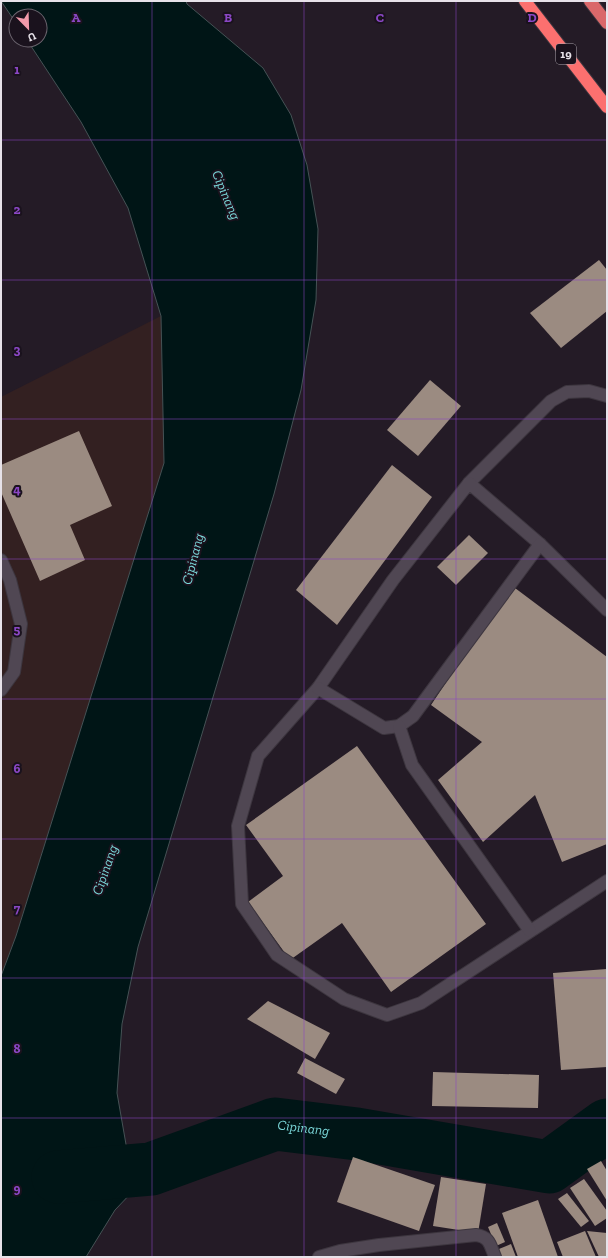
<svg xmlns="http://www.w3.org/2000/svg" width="608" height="1258" viewBox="0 0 608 1258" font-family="'Zilla Slab',serif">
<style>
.education{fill:#332021}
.water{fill:#001516;stroke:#455255}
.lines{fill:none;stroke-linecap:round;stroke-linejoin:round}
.river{stroke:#001516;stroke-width:53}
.building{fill:#9b8b81}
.service-casing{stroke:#3d363f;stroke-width:14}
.minor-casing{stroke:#3d363f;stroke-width:14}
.trunk-casing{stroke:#3d363f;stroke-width:14}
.motorway-casing{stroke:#3d363f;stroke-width:14}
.service{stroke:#504753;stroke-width:12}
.minor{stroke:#504753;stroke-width:12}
.trunk{stroke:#da686a;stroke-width:12}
.motorway{stroke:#fc706f;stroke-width:12}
.grid{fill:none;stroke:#8b47c5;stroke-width:1;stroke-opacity:0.55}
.labels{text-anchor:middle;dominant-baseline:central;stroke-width:4;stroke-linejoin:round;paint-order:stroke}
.shield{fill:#1a121d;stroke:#aaa4ac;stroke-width:1}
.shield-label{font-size:12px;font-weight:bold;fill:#e7e2e9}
.water-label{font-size:14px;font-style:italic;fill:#7ad7d9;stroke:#1a121d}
.grid-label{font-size:13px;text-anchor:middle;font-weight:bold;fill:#8b47c5;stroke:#1a121d;stroke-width:4;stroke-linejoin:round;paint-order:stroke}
</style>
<rect width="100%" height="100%" fill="#241b26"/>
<polygon class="education" points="161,316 164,464 16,936 1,976 1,397"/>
<polygon class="water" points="1,1 186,1 187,4 263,68 291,115 307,165 318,229 316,300 301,390 274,494 138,947 122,1024 117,1093 134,1190 115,1210 86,1257 1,1257 1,976 16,936 164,463 161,316 128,208 81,122 27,40 40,40 40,16 16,16 16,23"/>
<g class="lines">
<path class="river" id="s1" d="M58 1177 151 1169 275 1124 357 1134 549 1167 607 1125"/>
</g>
<g class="building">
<polygon points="599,260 607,270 607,311 561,348 530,313"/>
<polygon points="430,380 461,406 418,456 387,430"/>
<polygon points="79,431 112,506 70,525 85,560 40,581 1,492 1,465"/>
<polygon points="392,465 432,497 337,625 296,590"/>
<polygon points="469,535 488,553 456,585 437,567"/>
<polygon points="511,585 607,657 607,844 562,862 535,795 483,842 438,780 482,742 431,705"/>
<polygon points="357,746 486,924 391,992 342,923 290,960 248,902 283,876 246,825"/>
<polygon points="607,969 607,1067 561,1070 553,973"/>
<polygon points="268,1001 330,1033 315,1059 247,1019"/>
<polygon points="305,1058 345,1079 336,1094 297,1073"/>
<polygon points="433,1072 539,1075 538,1108 432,1106"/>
<polygon points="353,1157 435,1185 419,1231 337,1202"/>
<polygon points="601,1161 607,1171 607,1201 587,1169"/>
<polygon points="441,1177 486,1184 478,1233 433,1226"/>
<polygon points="584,1179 607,1211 607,1218 595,1226 570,1188"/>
<polygon points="567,1193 589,1221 581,1227 558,1199"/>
<polygon points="538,1200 558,1257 518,1257 502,1213"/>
<polygon points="497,1223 505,1242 496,1246 488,1227"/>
<polygon points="585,1231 596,1257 563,1257 557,1242"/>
<polygon points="587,1231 607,1233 607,1257 599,1257"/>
<polygon points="511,1244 516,1257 496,1257 494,1251"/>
</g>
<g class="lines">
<g class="service-casing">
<g id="service">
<polyline points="469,483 551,401 567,392 589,391 607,396"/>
<polyline points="1,560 10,580 21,624 14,672 1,690"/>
<polyline points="607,610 540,544 469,483 393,580 318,688 258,756 238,826 242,904 277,955 344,999 387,1015 421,1003 607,881"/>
<polyline points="318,688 384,728 399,726 413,716 540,544"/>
<polyline points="399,726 412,765 530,931"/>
</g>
</g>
<g class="minor-casing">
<path id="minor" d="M319 1257 340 1251 379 1245 476 1235C490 1237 490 1245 495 1257"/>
</g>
<g class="trunk-casing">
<polyline id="trunk" points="590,1 607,23"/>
</g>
<g class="motorway-casing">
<polyline id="motorway" points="525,1 607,107"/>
</g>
<use href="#service" class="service"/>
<use href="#minor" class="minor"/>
<use href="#trunk" class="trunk"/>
<use href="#motorway" class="motorway"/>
</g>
<path class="grid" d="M152 1V1257M304 1V1257M456 1V1257M1 140H607M1 280H607M1 419H607M1 559H607M1 699H607M1 839H607M1 978H607M1 1118H607"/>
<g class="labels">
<rect class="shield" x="556" y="44" width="20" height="20" rx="3"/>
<g class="shield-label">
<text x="566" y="54">19</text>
</g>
<g class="water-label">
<text transform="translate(226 195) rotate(67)">Cipinang</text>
<text transform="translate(193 559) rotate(-76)">Cipinang</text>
<text transform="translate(105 870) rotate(-71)">Cipinang</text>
<text stroke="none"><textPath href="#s1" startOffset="254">Cipinang</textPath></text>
</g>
</g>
<g class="grid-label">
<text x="76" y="22">A</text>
<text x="228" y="22">B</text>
<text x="380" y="22">C</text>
<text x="532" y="22">D</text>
<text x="17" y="74">1</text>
<text x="17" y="214">2</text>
<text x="17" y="354">3</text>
<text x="17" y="494">4</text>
<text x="17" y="634">5</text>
<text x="17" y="773">6</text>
<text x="17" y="913">7</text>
<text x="17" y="1053">8</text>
<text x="17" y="1193">9</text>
</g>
<rect width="608" height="1258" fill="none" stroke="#e7e2e9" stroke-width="4"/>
<g transform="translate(28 28) rotate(157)"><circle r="19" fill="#1a121d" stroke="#6c656f"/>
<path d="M0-3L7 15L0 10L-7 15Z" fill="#f39aab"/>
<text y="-6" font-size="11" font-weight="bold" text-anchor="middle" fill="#e7e2e9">U</text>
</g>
</svg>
